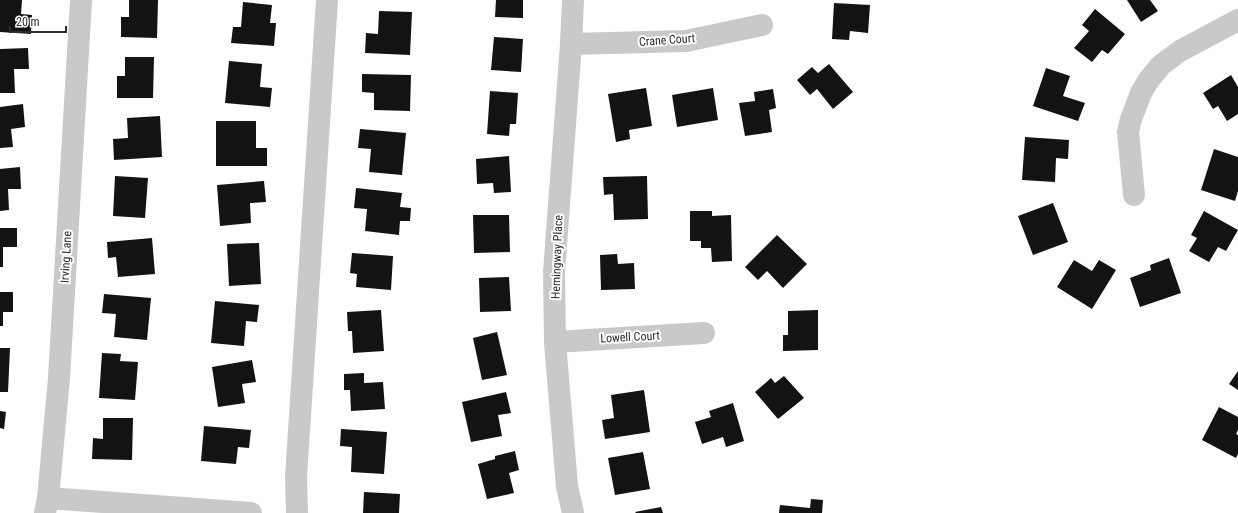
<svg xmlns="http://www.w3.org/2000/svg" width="1238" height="513" viewBox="0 0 1238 513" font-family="'Roboto Condensed',sans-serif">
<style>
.building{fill:#131313}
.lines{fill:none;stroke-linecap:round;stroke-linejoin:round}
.street{stroke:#c9c9c9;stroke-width:22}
.labels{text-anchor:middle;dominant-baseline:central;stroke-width:4;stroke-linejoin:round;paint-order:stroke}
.street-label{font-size:12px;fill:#2c2c2c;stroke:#fff}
</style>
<rect width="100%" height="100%" fill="#fff"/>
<g class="building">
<polygon points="0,0 22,0 21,14 32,15 31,34 0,32"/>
<polygon points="129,0 158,0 157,38 121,37 121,17 129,17"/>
<polygon points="496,0 523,0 523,18 495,17"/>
<polygon points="1127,0 1150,0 1158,11 1141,22"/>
<polygon points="243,2 272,5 270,23 276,23 274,46 231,43 233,27 241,27"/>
<polygon points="834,3 870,5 868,33 850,31 849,40 832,39"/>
<polygon points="1095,9 1125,34 1108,54 1102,50 1092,62 1074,48 1089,31 1082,25"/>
<polygon points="379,11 412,12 410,55 365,53 366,33 378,34"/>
<polygon points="494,37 523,39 521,72 491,70"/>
<polygon points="28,48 29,69 14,69 15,93 0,93 0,49"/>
<polygon points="125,57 154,57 153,98 117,98 117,76 125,76"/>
<polygon points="229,61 262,64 260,87 272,88 270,107 225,103"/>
<polygon points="829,64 853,92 833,109 817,89 810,95 797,80 812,67 818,73"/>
<polygon points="1046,68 1070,76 1063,96 1085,103 1078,121 1033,106"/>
<polygon points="362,74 411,75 410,111 374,110 374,93 362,92"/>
<polygon points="1231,75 1238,87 1238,114 1227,121 1218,106 1213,109 1203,93"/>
<polygon points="646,88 652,126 629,130 630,139 616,142 608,94"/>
<polygon points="713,88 718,120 677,127 672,95"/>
<polygon points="773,89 776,108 769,110 772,132 745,136 739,103 755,101 754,92"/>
<polygon points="490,91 518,93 516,124 510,124 509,136 487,134"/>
<polygon points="23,104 25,127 11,129 13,147 0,148 0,107"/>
<polygon points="160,116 162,157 114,160 113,139 128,138 127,118"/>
<polygon points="216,121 256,121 256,148 267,148 267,166 216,166"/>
<polygon points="360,129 406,133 402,175 369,172 371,149 358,148"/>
<polygon points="1025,137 1069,140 1068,159 1056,158 1055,182 1022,180"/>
<polygon points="1214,149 1238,157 1238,191 1235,201 1201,190"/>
<polygon points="509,156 511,192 494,193 493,183 477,184 476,159"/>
<polygon points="20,167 21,189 8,189 9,210 0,211 0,169"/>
<polygon points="115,176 148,178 145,218 113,216"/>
<polygon points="647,176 648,219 614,220 613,194 604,195 603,177"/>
<polygon points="264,181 266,202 250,203 251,223 220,226 217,185"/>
<polygon points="356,188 402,193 400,207 411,208 410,221 400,221 399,235 365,231 367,209 354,208"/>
<polygon points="1053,203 1068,242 1033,255 1018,216"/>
<polygon points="690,211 712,211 712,216 731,215 732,261 712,262 711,248 701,248 701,241 690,241"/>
<polygon points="1204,211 1238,230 1226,251 1218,247 1209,262 1189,251 1197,238 1191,235"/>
<polygon points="473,215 509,215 510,252 474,253"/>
<polygon points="0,228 17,228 17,247 3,247 3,267 0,267"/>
<polygon points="777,235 807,264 783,288 767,271 758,280 745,267"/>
<polygon points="152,238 155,274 118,277 116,257 108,258 107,242"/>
<polygon points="259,243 261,284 229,286 227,244"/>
<polygon points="352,253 393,256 391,290 356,287 357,274 350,273"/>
<polygon points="617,254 618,264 634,263 635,289 601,290 600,255"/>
<polygon points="1169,258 1181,293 1140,307 1130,278 1151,270 1150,265"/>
<polygon points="1074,260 1092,271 1099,260 1116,270 1092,309 1057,287"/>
<polygon points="509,277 511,311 480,312 479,278"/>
<polygon points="0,292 13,292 13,312 3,312 3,326 0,326"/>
<polygon points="104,294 151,298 147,340 114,337 116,314 102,313"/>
<polygon points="215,301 259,305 257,322 246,321 244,346 211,343"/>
<polygon points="381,310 384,351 353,353 352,331 348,331 347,312"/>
<polygon points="818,310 818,350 783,351 783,335 788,335 788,311"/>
<polygon points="497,332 507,375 482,380 473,338"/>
<polygon points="0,348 10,348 8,392 0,392"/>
<polygon points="102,353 121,354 120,361 138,362 135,400 99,398"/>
<polygon points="252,360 256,382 242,384 245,403 218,407 212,367"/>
<polygon points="1238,371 1238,390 1229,384"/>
<polygon points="364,373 364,383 383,382 385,409 351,411 350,390 344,390 344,374"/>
<polygon points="784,376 804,398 778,419 755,392 771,378 775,383"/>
<polygon points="644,390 650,432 605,439 602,420 614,418 611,395"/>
<polygon points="506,392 511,413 498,415 502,436 471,442 462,402"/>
<polygon points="733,403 744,441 726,447 723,437 702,444 695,422 711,417 709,411"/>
<polygon points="1219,407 1238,417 1238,430 1236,434 1238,435 1238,454 1236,458 1202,440"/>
<polygon points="0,411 6,412 4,429 0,428"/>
<polygon points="103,418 133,418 132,460 92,459 93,438 103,439"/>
<polygon points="204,426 251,430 249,448 238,447 236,464 201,461"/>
<polygon points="341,429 387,432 384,474 351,472 352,447 340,446"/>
<polygon points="515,451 519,470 509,473 514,493 487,499 478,464 495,459 495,456"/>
<polygon points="643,452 650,489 615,495 608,458"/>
<polygon points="364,492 400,494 399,513 363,513"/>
<polygon points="811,499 823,500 822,513 779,513 780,505 810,508"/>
<polygon points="661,507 663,513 636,513 635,512"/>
</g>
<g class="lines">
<g class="street">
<polyline points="571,44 686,41 762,25"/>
<polyline points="1134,195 1128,132 1131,119 1141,93 1148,81 1161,65 1180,51 1238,20"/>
<polyline points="555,342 704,333"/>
<polyline points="48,498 251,513"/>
<polyline points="45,513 48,498 59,378 81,0"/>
<polyline points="297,513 296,477 327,0"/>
<polyline points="573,513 567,486 555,342 554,272 571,44 573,0"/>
</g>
</g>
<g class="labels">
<g class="street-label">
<text transform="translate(667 40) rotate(-4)">Crane Court</text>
<text transform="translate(66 257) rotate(-87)">Irving Lane</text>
<text transform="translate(557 257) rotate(-88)">Hemingway Place</text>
<text transform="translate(630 337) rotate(-3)">Lowell Court</text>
</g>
</g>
<path d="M10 26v6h56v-6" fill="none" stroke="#2c2c2c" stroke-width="2"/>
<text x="16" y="26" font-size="12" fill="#2c2c2c" stroke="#ffffff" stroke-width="3" paint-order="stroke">20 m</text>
</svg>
